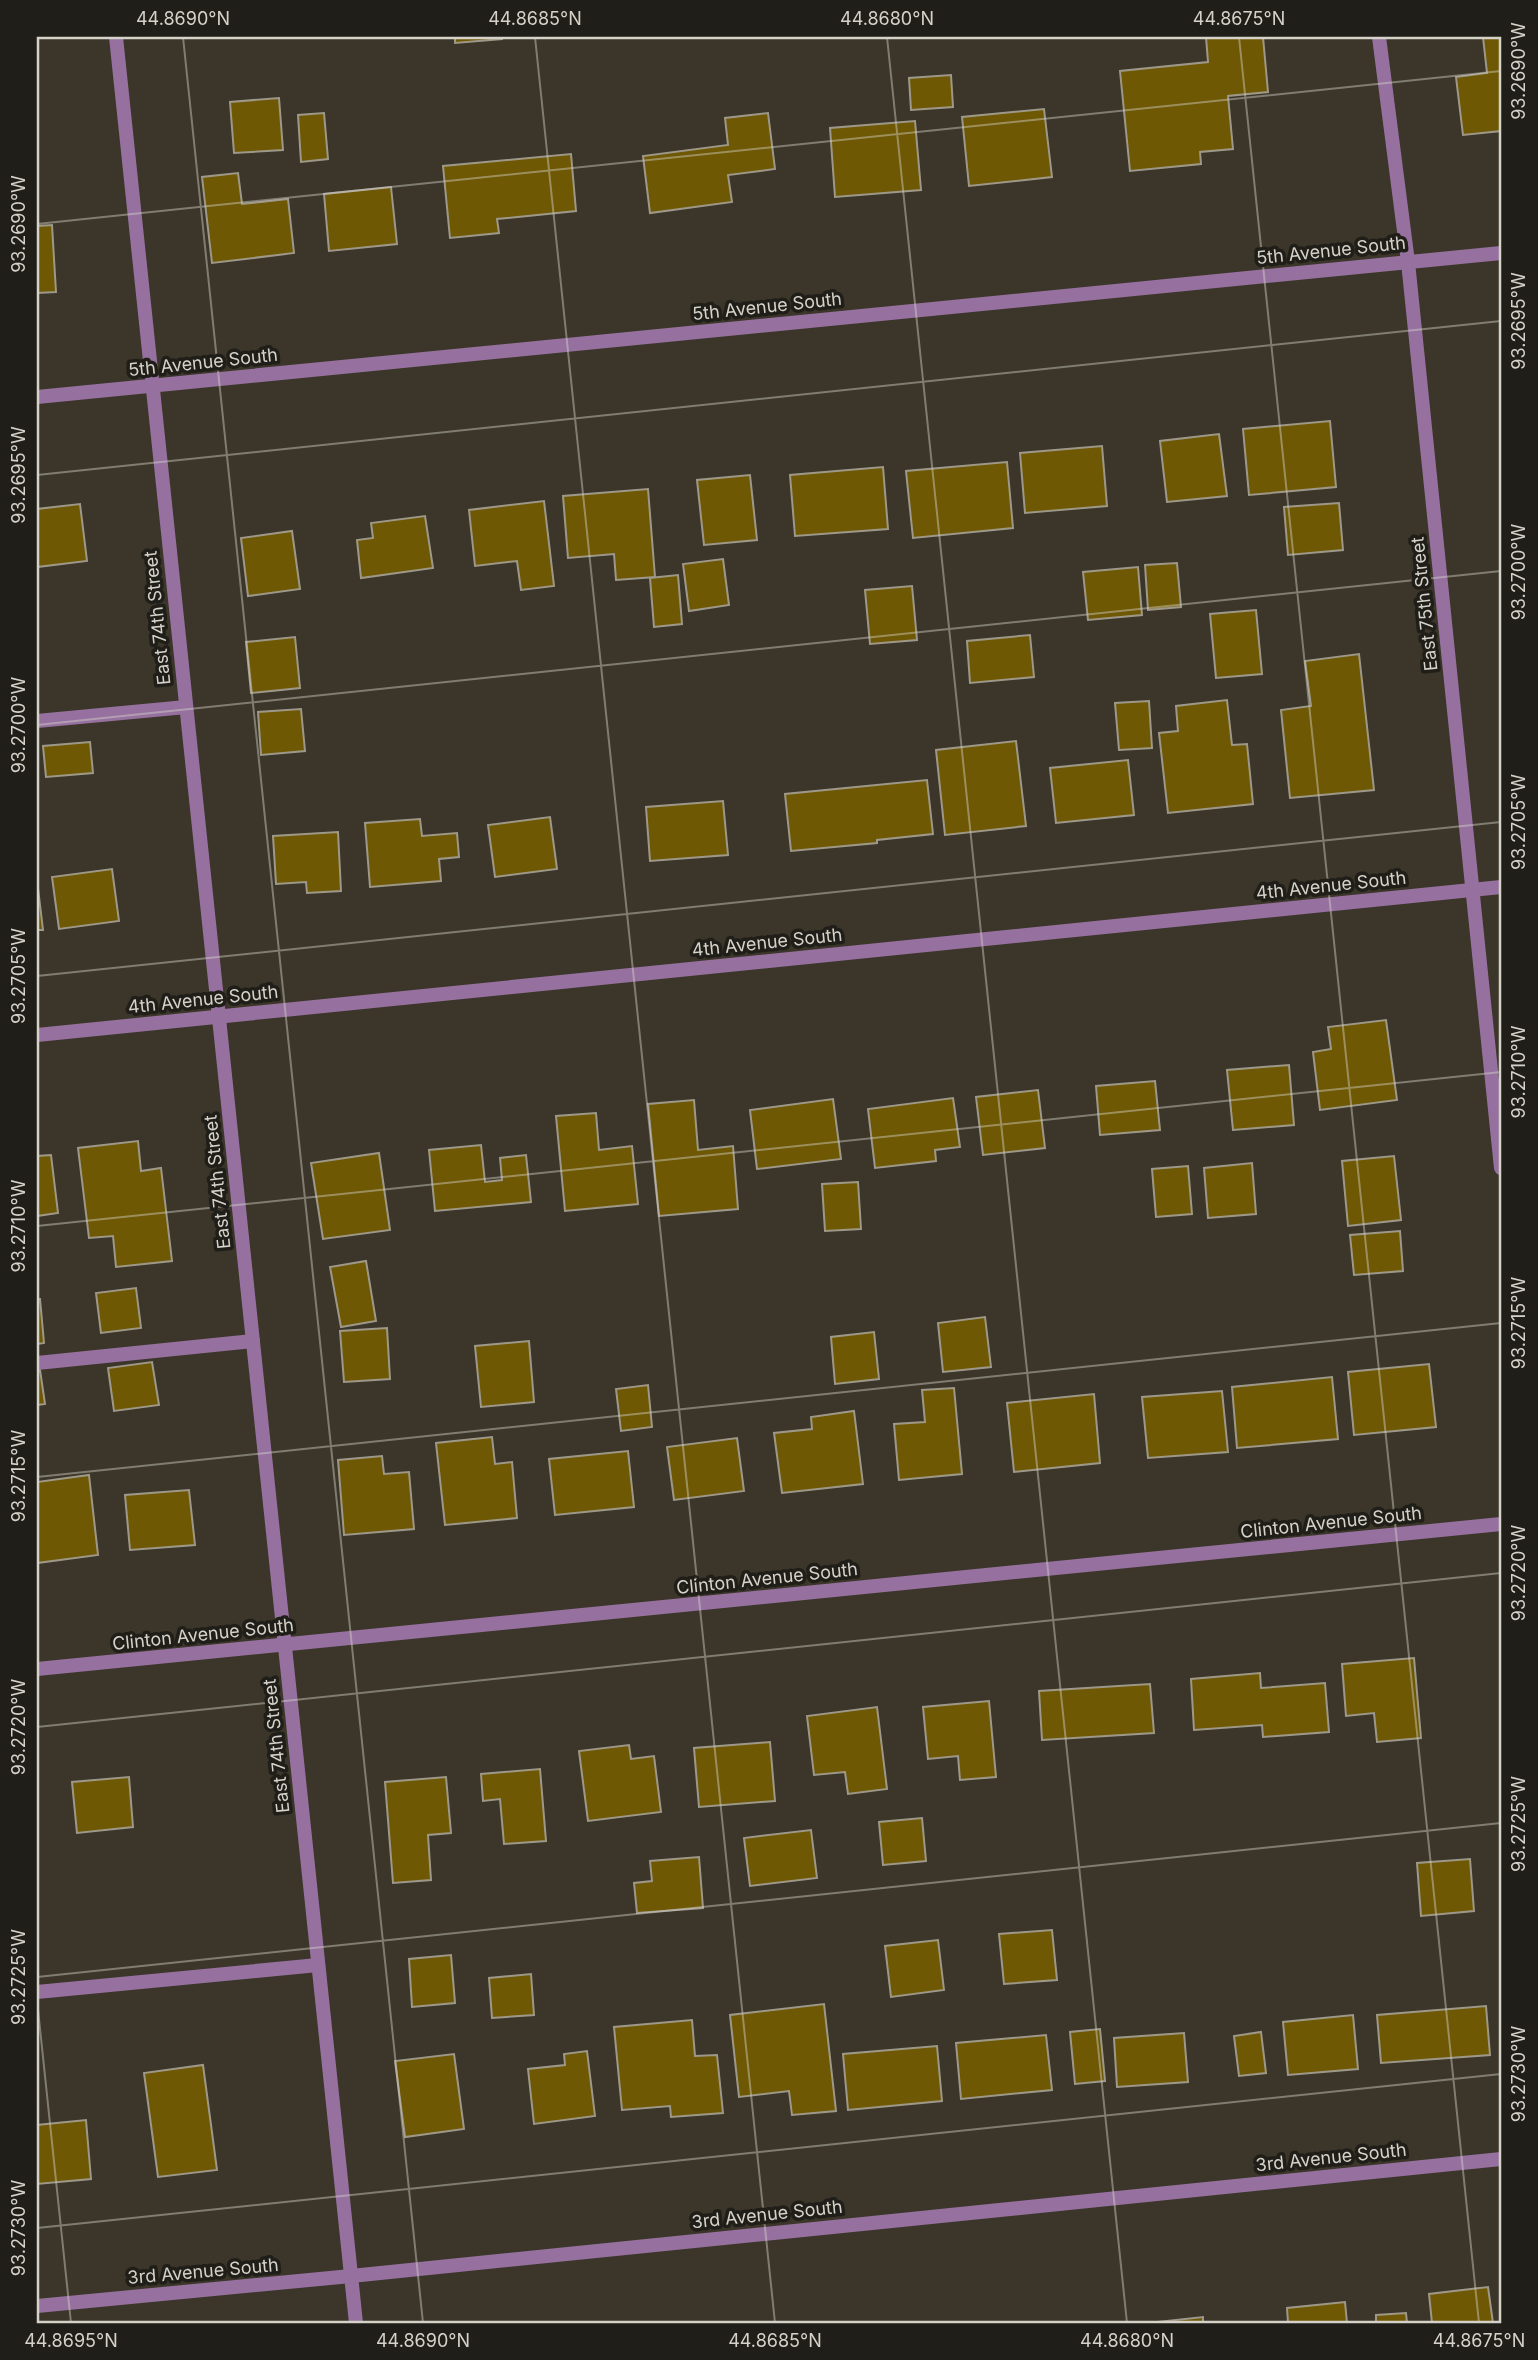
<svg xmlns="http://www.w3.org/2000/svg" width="1538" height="2360" viewBox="0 0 1538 2360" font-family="Inter,sans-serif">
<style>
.building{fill:#6e5803;stroke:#9e9888;stroke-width:2}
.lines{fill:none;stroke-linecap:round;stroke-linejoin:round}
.lane{stroke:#96719f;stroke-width:14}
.street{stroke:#96719f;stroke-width:14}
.ticks{fill:none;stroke:#d5d2ca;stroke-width:2;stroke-opacity:0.45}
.labels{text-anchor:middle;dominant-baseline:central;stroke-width:7;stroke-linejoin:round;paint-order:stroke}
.street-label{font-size:18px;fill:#d5d2ca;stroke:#201e18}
.neatline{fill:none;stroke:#d5d2ca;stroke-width:2.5}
.ticks-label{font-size:18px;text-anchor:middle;fill:#d5d2ca}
</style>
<rect width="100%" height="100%" fill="#3b3629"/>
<g class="building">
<polygon points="455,37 502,37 502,39 455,43"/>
<polygon points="1206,37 1263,37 1268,92 1228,96 1233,149 1200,152 1201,164 1130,171 1120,71 1208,62"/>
<polygon points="1483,37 1501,37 1501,131 1463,135 1456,77 1487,73"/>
<polygon points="951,75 953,107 911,110 909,78"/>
<polygon points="279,98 283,150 234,153 230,102"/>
<polygon points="1044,109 1052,177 969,186 962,117"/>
<polygon points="324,113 328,159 301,162 298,115"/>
<polygon points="768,113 775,169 728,175 732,202 650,213 643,156 728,145 725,118"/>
<polygon points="915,121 921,190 835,197 830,128"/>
<polygon points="571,154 576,211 497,219 499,233 450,238 443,166"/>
<polygon points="238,173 242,204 288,199 294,253 212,263 202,177"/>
<polygon points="391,187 397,244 329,251 324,194"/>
<polygon points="52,225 56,292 37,293 37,226"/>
<polygon points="1330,421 1336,487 1249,495 1243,429"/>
<polygon points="1219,434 1227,496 1167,502 1160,441"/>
<polygon points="1102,446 1107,506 1025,513 1020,453"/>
<polygon points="1007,462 1013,528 913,538 906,471"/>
<polygon points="883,467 888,529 795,536 790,475"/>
<polygon points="750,475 757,540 704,545 697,480"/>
<polygon points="648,489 655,577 616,580 614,554 568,558 563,496"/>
<polygon points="544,501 554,586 521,590 517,561 475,566 469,510"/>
<polygon points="1339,503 1343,550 1288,555 1284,507"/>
<polygon points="80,504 87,561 37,567 37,509"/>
<polygon points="425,516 433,568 361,578 357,540 373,538 371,523"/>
<polygon points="292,531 300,589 248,596 241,538"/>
<polygon points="723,559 729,605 689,611 683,564"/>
<polygon points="1177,563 1181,607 1148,610 1145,565"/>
<polygon points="1138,567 1142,615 1088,620 1083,572"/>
<polygon points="678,575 682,624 654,627 650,578"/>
<polygon points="912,586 917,640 870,644 865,590"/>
<polygon points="1256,610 1262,674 1216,678 1210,614"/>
<polygon points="1030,635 1034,677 970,683 967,641"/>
<polygon points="295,637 300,688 251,693 246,642"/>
<polygon points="1359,654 1374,790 1290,798 1281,710 1311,706 1305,661"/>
<polygon points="1227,700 1232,745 1247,744 1253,804 1168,813 1159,733 1178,731 1176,706"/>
<polygon points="1149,701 1152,748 1119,750 1115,703"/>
<polygon points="301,709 305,751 261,755 258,712"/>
<polygon points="1016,741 1026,826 945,835 936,750"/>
<polygon points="90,742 93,773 46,777 43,746"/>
<polygon points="1128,760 1134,815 1056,823 1050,768"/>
<polygon points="927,780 933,834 877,840 877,843 791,851 785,794"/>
<polygon points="723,801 728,855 650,861 646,807"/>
<polygon points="550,817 557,869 495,877 488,825"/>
<polygon points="420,819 422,836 457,833 459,857 439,859 441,881 370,887 365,823"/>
<polygon points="338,832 341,891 307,893 306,882 276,884 273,836"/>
<polygon points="112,869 119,921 59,929 52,877"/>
<polygon points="37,880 43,930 37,930"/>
<polygon points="1386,1020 1397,1100 1320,1110 1313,1052 1331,1049 1328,1027"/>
<polygon points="1289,1065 1294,1125 1233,1130 1227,1070"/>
<polygon points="1155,1081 1160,1130 1100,1135 1096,1086"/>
<polygon points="1038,1090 1045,1148 983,1155 976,1097"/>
<polygon points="953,1098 960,1147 935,1150 936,1161 875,1168 868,1109"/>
<polygon points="833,1099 841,1159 757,1169 750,1110"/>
<polygon points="694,1100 698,1150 733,1146 738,1209 659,1216 648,1104"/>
<polygon points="596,1113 599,1150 632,1146 638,1204 565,1211 556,1116"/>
<polygon points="138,1141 141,1171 161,1168 172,1261 116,1267 113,1236 89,1238 78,1148"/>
<polygon points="481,1145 485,1182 502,1180 500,1158 526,1155 531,1202 435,1211 429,1150"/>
<polygon points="379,1153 390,1230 323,1239 311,1163"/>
<polygon points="51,1155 58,1213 37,1216 37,1156"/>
<polygon points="1394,1156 1401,1220 1348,1226 1342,1161"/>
<polygon points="1252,1163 1256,1214 1208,1218 1204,1168"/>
<polygon points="1188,1166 1192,1214 1156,1217 1152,1169"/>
<polygon points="858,1182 861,1229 825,1231 822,1184"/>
<polygon points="1400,1231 1403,1271 1354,1275 1350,1235"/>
<polygon points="366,1261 376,1321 341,1327 330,1267"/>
<polygon points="136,1288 141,1328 101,1333 96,1293"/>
<polygon points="37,1299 40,1299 44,1343 37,1344"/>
<polygon points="985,1317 991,1367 943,1372 938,1323"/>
<polygon points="387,1328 390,1379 344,1382 340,1331"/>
<polygon points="874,1332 879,1379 835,1384 831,1337"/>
<polygon points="529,1341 534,1402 481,1407 475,1346"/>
<polygon points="152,1362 159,1405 114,1411 108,1368"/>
<polygon points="1429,1364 1436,1427 1354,1435 1348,1372"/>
<polygon points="40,1370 45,1404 37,1405 37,1371"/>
<polygon points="1332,1377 1338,1439 1237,1448 1232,1387"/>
<polygon points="648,1385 652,1427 621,1431 616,1389"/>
<polygon points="954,1388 962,1474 899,1480 894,1424 925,1422 922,1390"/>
<polygon points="1222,1391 1228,1452 1148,1458 1142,1397"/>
<polygon points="1094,1394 1100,1463 1014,1472 1007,1403"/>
<polygon points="854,1411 863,1484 782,1493 774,1433 812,1429 811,1417"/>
<polygon points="492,1437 495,1464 512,1462 517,1518 445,1525 436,1443"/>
<polygon points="737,1438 744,1491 674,1500 667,1447"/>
<polygon points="628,1451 634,1507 555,1515 549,1459"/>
<polygon points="382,1456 384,1474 409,1472 414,1529 344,1535 338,1460"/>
<polygon points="89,1475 98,1555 37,1563 37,1482"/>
<polygon points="189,1490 195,1545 130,1550 125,1495"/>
<polygon points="1414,1658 1421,1738 1377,1742 1374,1713 1346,1716 1342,1664"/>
<polygon points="1260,1673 1261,1688 1325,1683 1329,1732 1263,1737 1262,1725 1194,1730 1191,1679"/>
<polygon points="1150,1684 1154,1733 1042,1740 1039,1691"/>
<polygon points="989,1701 996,1777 960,1780 958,1756 928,1759 923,1707"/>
<polygon points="877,1707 887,1789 848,1794 845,1772 814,1775 807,1716"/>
<polygon points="770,1742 775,1801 699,1807 694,1748"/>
<polygon points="629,1745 631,1759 654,1756 661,1812 588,1821 579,1751"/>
<polygon points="540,1769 546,1841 504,1844 500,1799 483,1801 481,1774"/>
<polygon points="129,1777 133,1827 77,1833 72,1782"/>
<polygon points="446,1777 451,1833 428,1835 431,1880 393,1883 385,1782"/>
<polygon points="922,1818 926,1861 883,1865 879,1822"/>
<polygon points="811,1830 817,1878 750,1886 744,1838"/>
<polygon points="699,1857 703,1908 637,1913 634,1883 652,1881 650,1861"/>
<polygon points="1470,1859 1474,1911 1421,1916 1417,1863"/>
<polygon points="1052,1930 1057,1980 1004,1984 999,1934"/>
<polygon points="938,1940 944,1990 891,1997 885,1946"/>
<polygon points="451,1955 455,2003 412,2007 409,1959"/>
<polygon points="531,1974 534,2015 492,2018 489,1978"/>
<polygon points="824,2004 836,2111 792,2115 789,2091 739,2097 730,2015"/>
<polygon points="1486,2006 1490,2055 1381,2063 1377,2015"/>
<polygon points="1353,2015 1358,2069 1288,2075 1283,2022"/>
<polygon points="692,2020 695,2056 717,2055 723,2113 671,2117 670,2106 622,2110 614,2027"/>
<polygon points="1100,2029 1105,2081 1075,2084 1070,2032"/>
<polygon points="1261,2032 1266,2073 1239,2076 1234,2036"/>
<polygon points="1184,2033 1188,2082 1117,2087 1114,2038"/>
<polygon points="1046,2035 1052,2090 961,2099 956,2043"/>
<polygon points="937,2046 942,2101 848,2110 843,2054"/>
<polygon points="587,2051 595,2116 534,2124 528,2069 565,2065 564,2054"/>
<polygon points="454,2054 464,2129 405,2137 395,2061"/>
<polygon points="203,2065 217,2170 158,2177 144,2073"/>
<polygon points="86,2120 91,2179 37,2184 37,2125"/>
<polygon points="1488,2287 1493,2323 1432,2323 1429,2294"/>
<polygon points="1345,2302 1347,2323 1288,2323 1287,2308"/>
<polygon points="1406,2313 1407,2323 1376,2323 1376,2315"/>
<polygon points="1203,2317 1203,2323 1148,2323"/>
</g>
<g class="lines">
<g class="lane">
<polyline points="37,721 186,707"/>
<polyline points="37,1363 253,1341"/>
<polyline points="37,1992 318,1965"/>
</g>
<g class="street">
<polyline points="116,37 356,2323"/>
<polyline points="1379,37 1408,262 1501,1168"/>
<polyline points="37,397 1501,253"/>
<polyline points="37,1035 1501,887"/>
<polyline points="37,1669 1501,1524"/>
<polyline points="37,2306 351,2276 1501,2159"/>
</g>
</g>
<path class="ticks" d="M183 37 423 2323M535 37 775 2323M887 37 1127 2323M1239 37 1479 2323M37 224 1501 71M37 475 1501 321M37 725 1501 571M37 976 1501 822M37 1226 1501 1072M37 1477 1501 1323M37 1727 1501 1573M37 1977 1501 1823M37 2000 71 2323M37 2228 1501 2074"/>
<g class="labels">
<g class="street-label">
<text transform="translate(1331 250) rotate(-6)">5th Avenue South</text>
<text transform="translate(767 306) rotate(-6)">5th Avenue South</text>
<text transform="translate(203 362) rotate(-6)">5th Avenue South</text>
<text transform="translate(1424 604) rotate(-96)">East 75th Street</text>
<text transform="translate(157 618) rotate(-96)">East 74th Street</text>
<text transform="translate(1331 885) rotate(-6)">4th Avenue South</text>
<text transform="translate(767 942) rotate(-6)">4th Avenue South</text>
<text transform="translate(203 999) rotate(-6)">4th Avenue South</text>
<text transform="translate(217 1182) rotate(-96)">East 74th Street</text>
<text transform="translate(1331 1522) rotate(-6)">Clinton Avenue South</text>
<text transform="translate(767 1578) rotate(-6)">Clinton Avenue South</text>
<text transform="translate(203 1634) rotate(-6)">Clinton Avenue South</text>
<text transform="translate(276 1746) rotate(-96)">East 74th Street</text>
<text transform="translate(1331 2157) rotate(-6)">3rd Avenue South</text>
<text transform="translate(767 2214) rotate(-6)">3rd Avenue South</text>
<text transform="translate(203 2271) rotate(-5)">3rd Avenue South</text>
</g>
</g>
<rect width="1538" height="2360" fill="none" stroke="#201e18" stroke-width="77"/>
<rect x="38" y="38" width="1462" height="2284" class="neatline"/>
<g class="ticks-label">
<text x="183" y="25">44.8690°N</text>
<text x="535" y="25">44.8685°N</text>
<text x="887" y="25">44.8680°N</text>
<text x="1239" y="25">44.8675°N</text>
<text transform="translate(1519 71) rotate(-90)" y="6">93.2690°W</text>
<text transform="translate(19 224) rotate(-90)" y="6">93.2690°W</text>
<text transform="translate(1519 321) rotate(-90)" y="6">93.2695°W</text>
<text transform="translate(19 475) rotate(-90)" y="6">93.2695°W</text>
<text transform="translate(1519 572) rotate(-90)" y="6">93.2700°W</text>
<text transform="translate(19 725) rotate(-90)" y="6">93.2700°W</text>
<text transform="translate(1519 822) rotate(-90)" y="6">93.2705°W</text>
<text transform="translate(19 976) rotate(-90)" y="6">93.2705°W</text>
<text transform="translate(1519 1072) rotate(-90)" y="6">93.2710°W</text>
<text transform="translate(19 1226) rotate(-90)" y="6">93.2710°W</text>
<text transform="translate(1519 1323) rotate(-90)" y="6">93.2715°W</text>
<text transform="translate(19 1476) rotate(-90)" y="6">93.2715°W</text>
<text transform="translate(1519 1573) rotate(-90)" y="6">93.2720°W</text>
<text transform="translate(19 1727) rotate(-90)" y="6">93.2720°W</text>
<text transform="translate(1519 1824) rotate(-90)" y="6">93.2725°W</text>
<text transform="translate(19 1977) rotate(-90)" y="6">93.2725°W</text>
<text transform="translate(1519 2074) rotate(-90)" y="6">93.2730°W</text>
<text transform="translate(19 2228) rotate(-90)" y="6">93.2730°W</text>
<text x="71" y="2347">44.8695°N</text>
<text x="423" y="2347">44.8690°N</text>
<text x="775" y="2347">44.8685°N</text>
<text x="1127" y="2347">44.8680°N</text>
<text x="1479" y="2347">44.8675°N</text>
</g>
</svg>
